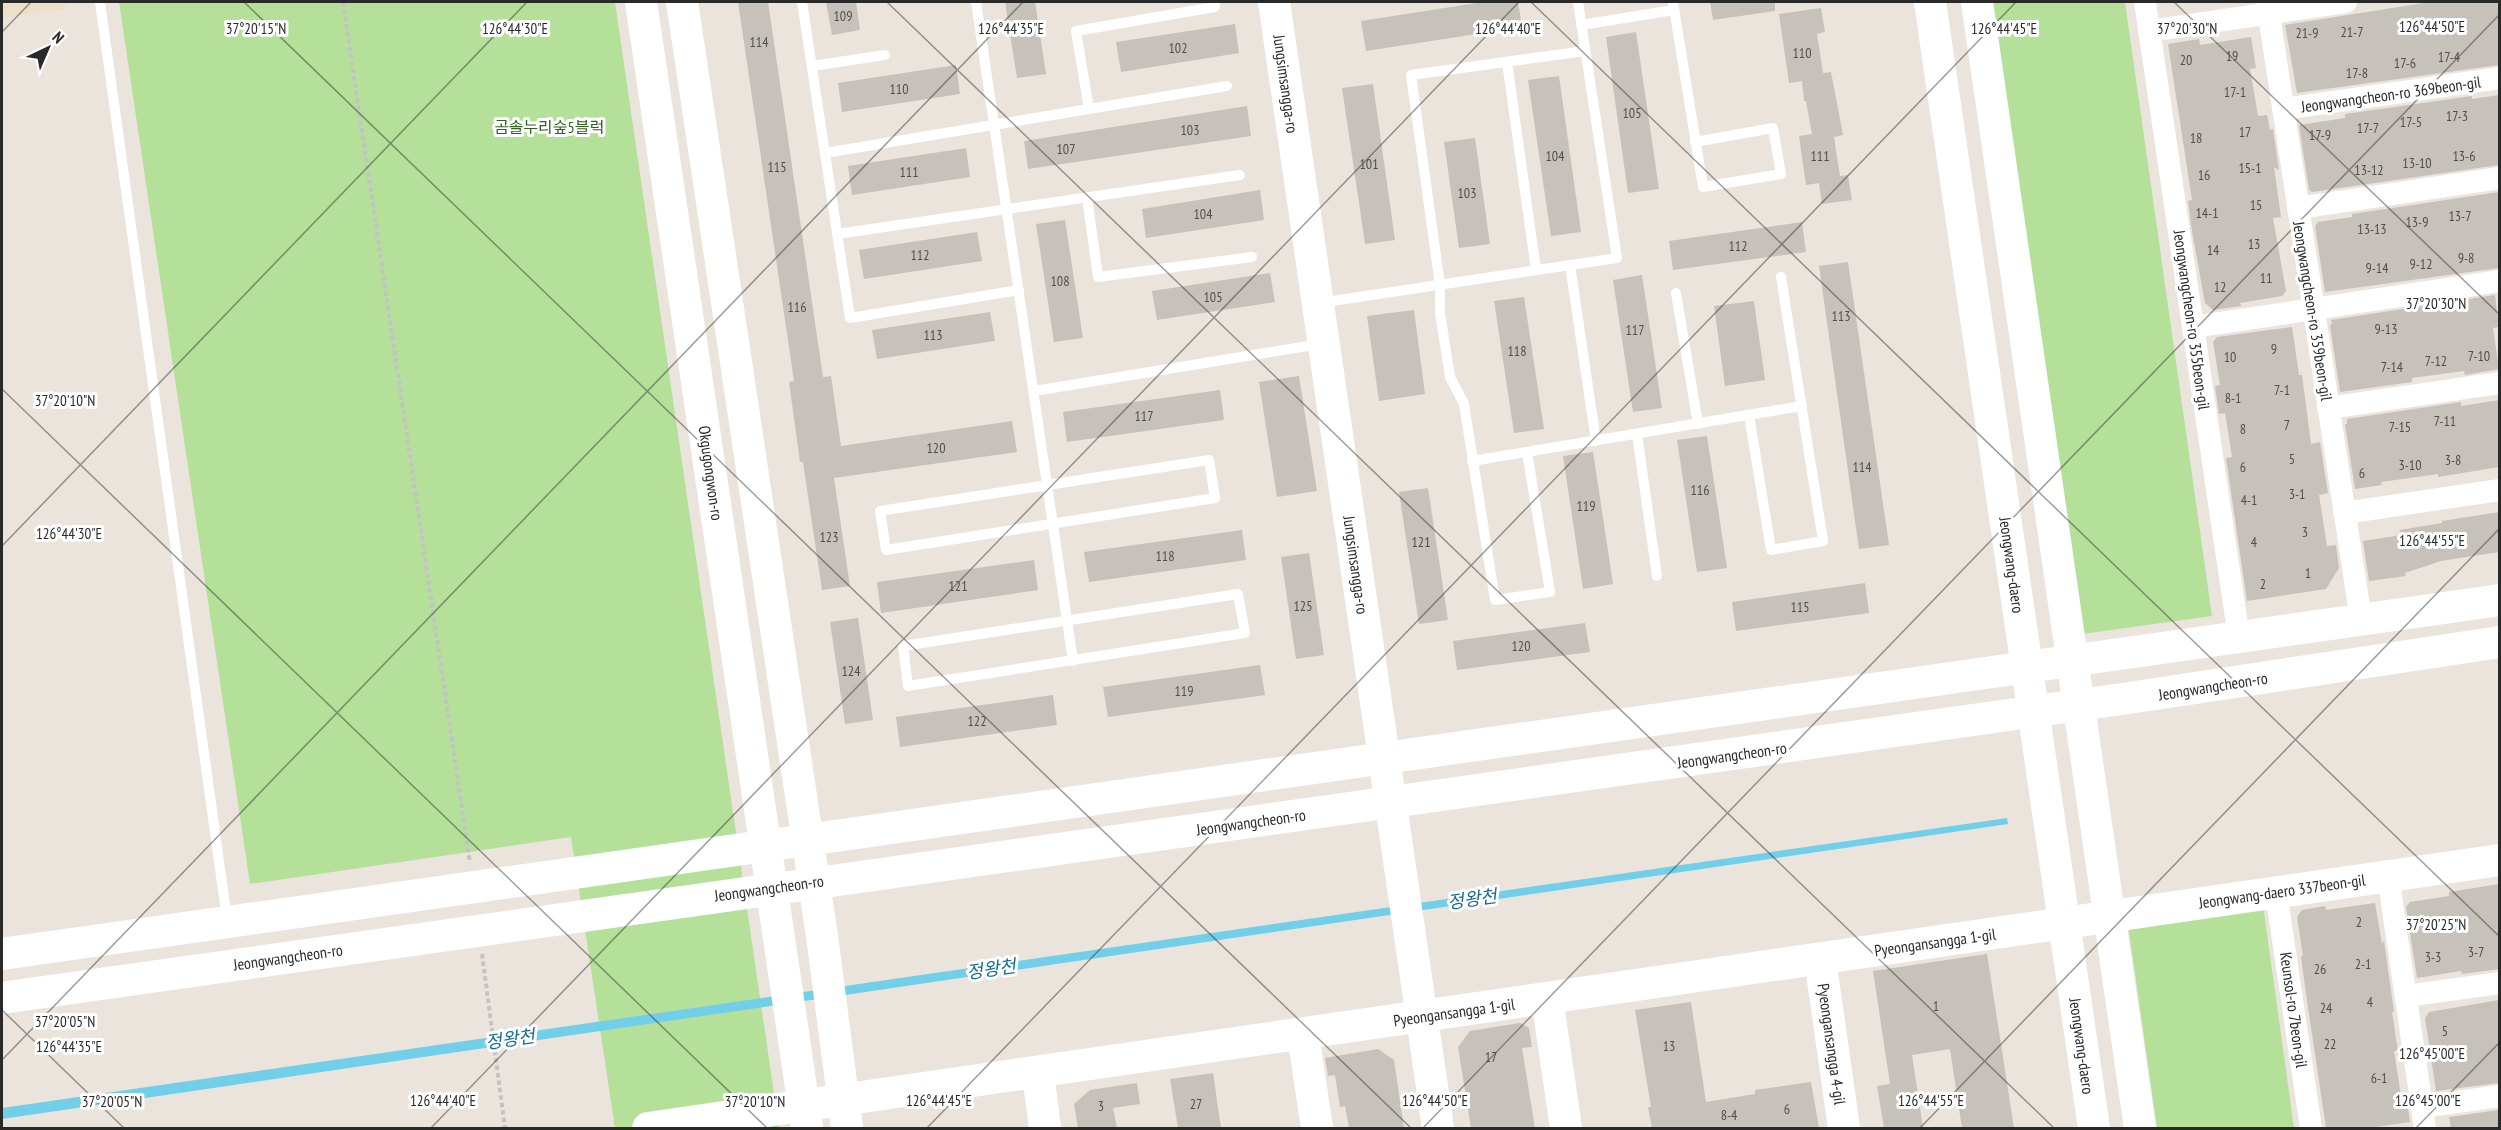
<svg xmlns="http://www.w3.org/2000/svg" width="2501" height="1130" viewBox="0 0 2501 1130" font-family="'PT Sans Narrow','Noto Sans KR',sans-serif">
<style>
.education{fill:#ece0cb}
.green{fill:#b4e09a}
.water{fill:#72cfe9}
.building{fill:#c6c1bb}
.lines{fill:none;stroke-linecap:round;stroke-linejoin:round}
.path{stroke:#c3c3c3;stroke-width:4;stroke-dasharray:4.5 3;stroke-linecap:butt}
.lane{stroke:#fff;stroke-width:10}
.street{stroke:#fff;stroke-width:22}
.secondary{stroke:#fff;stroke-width:32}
.ticks{fill:none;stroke:#292929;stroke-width:1.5;stroke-opacity:0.45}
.labels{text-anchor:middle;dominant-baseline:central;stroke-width:6;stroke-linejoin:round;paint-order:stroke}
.number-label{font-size:14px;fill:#504f4e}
.street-label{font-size:16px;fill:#292929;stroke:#fff}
.park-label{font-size:16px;fill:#2e631c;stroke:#fff}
.water-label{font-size:18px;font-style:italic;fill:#126d94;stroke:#fff}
.ticks-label{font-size:15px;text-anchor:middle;fill:#292929;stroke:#fff;stroke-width:6;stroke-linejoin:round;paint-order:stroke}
</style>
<rect width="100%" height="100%" fill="#ebe4dc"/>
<polygon class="education" points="2,2 65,2 66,9 2,18"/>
<g class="green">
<polygon points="119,2 615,2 779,1128 615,1128 571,837 250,884"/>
<polygon points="1992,2 2125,2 2212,616 2082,634"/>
<polygon points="2263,905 2294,1128 2157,1128 2128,924"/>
</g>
<polygon class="water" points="2007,818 2008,824 2,1119 2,1108"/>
<g class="building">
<polygon points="738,2 768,2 823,377 831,376 841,446 1012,421 1017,452 834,478 850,586 822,590 803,462 800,462 789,382 794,381"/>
<polygon points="826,2 856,2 860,30 832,35"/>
<polygon points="1005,2 1035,2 1046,74 1017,78"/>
<polygon points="1483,2 1518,2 1522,27 1366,51 1361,21"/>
<polygon points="1710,2 1775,2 1775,11 1713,20"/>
<polygon points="2424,2 2499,2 2499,65 2297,93 2285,25 2424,3"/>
<polygon points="1821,8 1825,32 1817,34 1823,73 1831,72 1843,135 1834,137 1840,176 1848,175 1852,200 1822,204 1819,183 1806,185 1799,136 1812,134 1806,101 1804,101 1802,81 1789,83 1779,14"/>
<polygon points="1235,24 1239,53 1121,72 1116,42"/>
<polygon points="1636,32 1659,189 1628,193 1606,37"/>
<polygon points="2251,37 2256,68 2250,69 2258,116 2267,115 2270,130 2273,129 2279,170 2274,167 2281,217 2273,218 2286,291 2282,296 2240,303 2241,306 2213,310 2205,303 2192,231 2188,201 2192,200 2168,44 2199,39 2200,45"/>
<polygon points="956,65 960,94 842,112 838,83"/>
<polygon points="1559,76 1581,232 1551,236 1528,80"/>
<polygon points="1373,84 1395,240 1365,244 1342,88"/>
<polygon points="2499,95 2499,165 2347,187 2312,192 2309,190 2299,125 2345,118 2345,114 2472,96 2472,99"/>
<polygon points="1247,106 1251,136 1028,169 1024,141"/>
<polygon points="1475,138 1490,244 1459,248 1444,142"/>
<polygon points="966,148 970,177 852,195 848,166"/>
<polygon points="1260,190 1264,220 1146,238 1142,209"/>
<polygon points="2499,192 2499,268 2325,292 2315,226 2318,222 2352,217 2352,214"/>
<polygon points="1065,220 1083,338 1054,342 1036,224"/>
<polygon points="1802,222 1806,252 1673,270 1669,241"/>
<polygon points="977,232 982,261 864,279 859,250"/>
<polygon points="1848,262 1889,545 1859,549 1819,266"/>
<polygon points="1270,273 1275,302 1157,320 1152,291"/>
<polygon points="1642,275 1662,408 1633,412 1613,280"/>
<polygon points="2495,295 2499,327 2493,328 2499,369 2465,375 2464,371 2412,378 2412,382 2340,392 2330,325 2332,324 2331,320"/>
<polygon points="1524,297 1544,429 1514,433 1494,301"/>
<polygon points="1754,301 1765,380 1725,386 1714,306"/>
<polygon points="1414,310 1425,394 1379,401 1367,316"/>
<polygon points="990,312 995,341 877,359 872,330"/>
<polygon points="2292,327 2299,375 2302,375 2311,444 2320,442 2328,493 2319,495 2327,546 2336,545 2339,568 2326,589 2247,601 2226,458 2232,457 2225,413 2219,414 2215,386 2220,385 2213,342 2217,337"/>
<polygon points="1299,376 1317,491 1277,497 1259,382"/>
<polygon points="1220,390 1224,420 1067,442 1063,412"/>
<polygon points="2499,400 2499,467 2438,477 2438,474 2381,482 2382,485 2355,489 2345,424 2347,424 2347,419 2461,402 2461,406"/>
<polygon points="1707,436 1727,568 1697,572 1677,440"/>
<polygon points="1593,452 1613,584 1583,589 1563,456"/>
<polygon points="1428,488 1448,620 1419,624 1399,492"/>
<polygon points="2499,512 2499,552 2441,561 2405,573 2406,576 2369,581 2363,541 2401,535 2400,530 2442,523 2442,521"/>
<polygon points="1242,530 1246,560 1089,582 1084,552"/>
<polygon points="1309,553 1324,655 1296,659 1281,557"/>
<polygon points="1034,560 1038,590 881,613 877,582"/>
<polygon points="1865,583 1869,613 1736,631 1732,602"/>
<polygon points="858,618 873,720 845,724 830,622"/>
<polygon points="1585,623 1590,652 1457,670 1453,641"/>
<polygon points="1260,665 1265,695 1108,717 1103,687"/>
<polygon points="1053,695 1057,725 900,747 896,717"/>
<polygon points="2499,884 2499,969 2462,974 2461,971 2417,978 2406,907 2410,902 2449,896 2449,892"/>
<polygon points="2375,903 2382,944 2384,941 2394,1012 2392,1012 2398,1051 2394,1051 2401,1096 2406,1095 2410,1122 2368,1128 2326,1128 2306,994 2301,956 2303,956 2297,917 2302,910 2325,906 2326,910"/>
<polygon points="1987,954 2014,1128 1962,1128 1950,1049 1912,1055 1923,1128 1884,1128 1877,1086 1890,1084 1873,971"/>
<polygon points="2499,1000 2499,1083 2436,1091 2425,1018 2429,1012"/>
<polygon points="1691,1002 1706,1102 1755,1094 1755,1090 1811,1082 1819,1128 1652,1128 1648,1107 1651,1107 1635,1010"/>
<polygon points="1520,1023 1529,1028 1532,1047 1522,1048 1535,1128 1471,1128 1458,1047 1470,1031"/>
<polygon points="1378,1049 1394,1060 1404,1128 1349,1128 1345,1106 1340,1107 1335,1075 1328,1076 1325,1058"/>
<polygon points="1213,1073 1221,1128 1178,1128 1170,1079"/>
<polygon points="1137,1083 1140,1104 1113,1108 1117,1128 1078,1128 1074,1104 1090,1090"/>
<polygon points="2499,1110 2499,1128 2451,1128 2449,1117"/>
</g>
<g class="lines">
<g class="path">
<polyline points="343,2 470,863"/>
<polyline points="482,954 505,1128"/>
</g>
<g class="lane">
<polyline points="100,2 227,919"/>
<polyline points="802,2 850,318 1019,290"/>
<polyline points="976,2 1073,661"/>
<polyline points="1673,2 1703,187 1781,174 1773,128 1695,142"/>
<polyline points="1581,25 1674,10"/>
<polyline points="1507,62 1536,270"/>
<polyline points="812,66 885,55"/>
<polyline points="1089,109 1076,31 1215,7 1214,2"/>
<polyline points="825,153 1227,86"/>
<polyline points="1087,197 1098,277 1252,257"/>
<polyline points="837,234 1240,175"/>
<polyline points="1570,265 1596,441"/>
<polyline points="1676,293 1698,424"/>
<polyline points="1319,303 1617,258 1578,2"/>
<polyline points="1034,391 1320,344"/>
<polyline points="1749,415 1771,550 1823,541 1781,277"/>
<polyline points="1637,434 1657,576"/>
<polyline points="1527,452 1550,592 1495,600 1464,404 1450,377 1440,313 1440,285 1411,75 1585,51"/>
<polygon points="1209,460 1215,498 886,550 880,511"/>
<polyline points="1472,461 1802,406"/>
<polygon points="1238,594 1245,633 908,686 903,646"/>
</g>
<g class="street">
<polyline points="2145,2 2239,638"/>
<polyline points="2267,2 2361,620"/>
<polyline points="2149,31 2346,2"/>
<polyline points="2283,109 2500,78"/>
<polyline points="2298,208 2500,178"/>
<polyline points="2193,327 2500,281"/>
<polyline points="2328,408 2500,383"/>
<polyline points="2344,513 2500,490"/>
<polyline points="2388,876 2425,1128"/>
<polyline points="2276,892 2311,1128"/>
<polyline points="2406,996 2500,983"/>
<polyline points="2422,1107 2500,1096"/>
</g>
<g class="secondary">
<polyline points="641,2 807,1128"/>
<polyline points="682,2 822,936 847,1128"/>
<polyline points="1274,2 1438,1128"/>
<polyline points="1930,2 2094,1128"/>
<polyline points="1977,2 2140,1128"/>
<path d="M2 954C834 835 1667 722 2500 600"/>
<polyline points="1820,959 1844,1128"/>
<polyline points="2,998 2122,699 2500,642"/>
<polyline points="1547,998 1566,1128"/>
<polyline points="1303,1034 1317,1128"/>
<polyline points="1038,1073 1045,1128"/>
<polyline points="648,1128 2500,860"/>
</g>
</g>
<path class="ticks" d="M244 2 1411 1128M887 2 2054 1128M1531 2 2500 937M2174 2 2500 315M2 32 31 2M2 389 767 1128M2 546 527 2M2 1010 124 1128M2 1060 1023 2M431 1128 1519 2M927 1128 2016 2M1423 1128 2500 14M1920 1128 2500 528M2416 1128 2500 1042"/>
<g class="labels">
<g class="number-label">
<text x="843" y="16">109</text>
<text x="2352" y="32">21-7</text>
<text x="2307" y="33">21-9</text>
<text x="759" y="42">114</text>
<text x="1178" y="48">102</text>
<text x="1802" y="53">110</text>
<text x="2232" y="56">19</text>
<text x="2449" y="57">17-4</text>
<text x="2186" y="60">20</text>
<text x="2405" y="63">17-6</text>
<text x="2357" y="73">17-8</text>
<text x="899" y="89">110</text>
<text x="2235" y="92">17-1</text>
<text x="1632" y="113">105</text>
<text x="2457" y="116">17-3</text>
<text x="2411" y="122">17-5</text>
<text x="2368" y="128">17-7</text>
<text x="1190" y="130">103</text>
<text x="2245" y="132">17</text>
<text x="2320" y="135">17-9</text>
<text x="2196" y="138">18</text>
<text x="1066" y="149">107</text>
<text x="1555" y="156">104</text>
<text x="1820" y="156">111</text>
<text x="2464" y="156">13-6</text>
<text x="2417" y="163">13-10</text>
<text x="1369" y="164">101</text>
<text x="777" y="167">115</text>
<text x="2250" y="168">15-1</text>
<text x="2369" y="170">13-12</text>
<text x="909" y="172">111</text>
<text x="2204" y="175">16</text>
<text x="1467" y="193">103</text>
<text x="2256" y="205">15</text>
<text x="2207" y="213">14-1</text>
<text x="1203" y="214">104</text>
<text x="2460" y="216">13-7</text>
<text x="2417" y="222">13-9</text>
<text x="2372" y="229">13-13</text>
<text x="2254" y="244">13</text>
<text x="1738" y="246">112</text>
<text x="2213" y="250">14</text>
<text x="920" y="255">112</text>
<text x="2466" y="258">9-8</text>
<text x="2421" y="264">9-12</text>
<text x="2377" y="268">9-14</text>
<text x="2266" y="278">11</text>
<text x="1060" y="281">108</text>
<text x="2220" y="287">12</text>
<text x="1213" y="297">105</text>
<text x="797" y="307">116</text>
<text x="1841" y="316">113</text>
<text x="2386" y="329">9-13</text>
<text x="1635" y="330">117</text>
<text x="933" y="335">113</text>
<text x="2274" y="349">9</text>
<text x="1517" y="351">118</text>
<text x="2479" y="356">7-10</text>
<text x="2230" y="357">10</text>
<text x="2436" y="361">7-12</text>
<text x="2392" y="367">7-14</text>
<text x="2282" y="390">7-1</text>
<text x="2233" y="398">8-1</text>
<text x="1144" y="416">117</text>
<text x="2445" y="421">7-11</text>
<text x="2287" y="425">7</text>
<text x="2400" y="427">7-15</text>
<text x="2243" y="429">8</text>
<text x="936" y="448">120</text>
<text x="2292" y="459">5</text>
<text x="2453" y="460">3-8</text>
<text x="2410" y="465">3-10</text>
<text x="1862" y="467">114</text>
<text x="2243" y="467">6</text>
<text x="2362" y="473">6</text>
<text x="1700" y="490">116</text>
<text x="2297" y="494">3-1</text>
<text x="2249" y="500">4-1</text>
<text x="1586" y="506">119</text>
<text x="2305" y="532">3</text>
<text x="829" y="537">123</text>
<text x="1421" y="542">121</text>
<text x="2254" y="542">4</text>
<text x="1165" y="556">118</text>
<text x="2308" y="573">1</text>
<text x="2263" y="584">2</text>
<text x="958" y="586">121</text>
<text x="1303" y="606">125</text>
<text x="1800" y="607">115</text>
<text x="1521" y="646">120</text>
<text x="851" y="671">124</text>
<text x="1184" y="691">119</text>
<text x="977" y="721">122</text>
<text x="2359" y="922">2</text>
<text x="2476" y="952">3-7</text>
<text x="2433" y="957">3-3</text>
<text x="2363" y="964">2-1</text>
<text x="2320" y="969">26</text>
<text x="2370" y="1002">4</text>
<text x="1936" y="1006">1</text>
<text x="2326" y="1008">24</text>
<text x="2445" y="1031">5</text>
<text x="2330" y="1044">22</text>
<text x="1669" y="1046">13</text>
<text x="1491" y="1057">17</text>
<text x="2379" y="1078">6-1</text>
<text x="1196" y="1104">27</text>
<text x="1101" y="1106">3</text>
<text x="1787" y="1109">6</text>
<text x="1729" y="1115">8-4</text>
</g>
<g class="street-label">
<text transform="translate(1286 84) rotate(82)">Jungsimsangga-ro</text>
<text transform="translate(2391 94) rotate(-8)">Jeongwangcheon-ro 369beon-gil</text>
<text transform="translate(2313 311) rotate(81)">Jeongwangcheon-ro 359beon-gil</text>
<text transform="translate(2192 320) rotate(82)">Jeongwangcheon-ro 355beon-gil</text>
<text transform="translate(711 473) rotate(82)">Okgugongwon-ro</text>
<text transform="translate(1356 565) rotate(82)">Jungsimsangga-ro</text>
<text transform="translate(2012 565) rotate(82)">Jeongwang-daero</text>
<text transform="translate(2213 686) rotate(-9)">Jeongwangcheon-ro</text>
<text transform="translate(1732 755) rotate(-8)">Jeongwangcheon-ro</text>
<text transform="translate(1251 822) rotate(-8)">Jeongwangcheon-ro</text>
<text transform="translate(769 888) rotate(-8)">Jeongwangcheon-ro</text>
<text transform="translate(2282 891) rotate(-8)">Jeongwang-daero 337beon-gil</text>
<text transform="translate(1935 942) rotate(-8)">Pyeongansangga 1-gil</text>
<text transform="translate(288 957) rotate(-8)">Jeongwangcheon-ro</text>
<text transform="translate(2294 1010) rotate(82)">Keunsol-ro 7beon-gil</text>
<text transform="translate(1454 1012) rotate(-8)">Pyeongansangga 1-gil</text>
<text transform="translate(1832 1044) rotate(82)">Pyeongansangga 4-gil</text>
<text transform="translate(2082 1046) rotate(82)">Jeongwang-daero</text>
</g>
<g class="park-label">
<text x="549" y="127">곰솔누리숲5블럭</text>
</g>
<g class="water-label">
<text transform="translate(1472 899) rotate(-8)">정왕천</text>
<text transform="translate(991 969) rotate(-8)">정왕천</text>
<text transform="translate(510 1039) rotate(-8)">정왕천</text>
</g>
</g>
<g class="ticks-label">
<text x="2432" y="32">126°44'50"E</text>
<text x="256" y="34">37°20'15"N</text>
<text x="2187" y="34">37°20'30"N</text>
<text x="515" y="34">126°44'30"E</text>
<text x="1011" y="34">126°44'35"E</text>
<text x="1508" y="34">126°44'40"E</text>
<text x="2004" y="34">126°44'45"E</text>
<text x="2436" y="309">37°20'30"N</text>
<text x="65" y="406">37°20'10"N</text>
<text x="69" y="539">126°44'30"E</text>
<text x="2432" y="546">126°44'55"E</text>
<text x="2436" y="930">37°20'25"N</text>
<text x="65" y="1027">37°20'05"N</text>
<text x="69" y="1052">126°44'35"E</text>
<text x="2432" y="1059">126°45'00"E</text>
<text x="443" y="1106">126°44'40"E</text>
<text x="939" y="1106">126°44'45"E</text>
<text x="1435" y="1106">126°44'50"E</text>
<text x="1931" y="1106">126°44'55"E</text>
<text x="2428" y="1106">126°45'00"E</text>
<text x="112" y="1107">37°20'05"N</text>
<text x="755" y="1107">37°20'10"N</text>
</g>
<rect width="2501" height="1130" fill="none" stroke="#292929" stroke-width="6"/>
<g transform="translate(48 48) rotate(44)" stroke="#ffffff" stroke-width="4.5" paint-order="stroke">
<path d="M0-4.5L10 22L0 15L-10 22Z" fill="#292929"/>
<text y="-9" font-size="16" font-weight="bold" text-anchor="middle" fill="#292929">N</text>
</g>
</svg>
